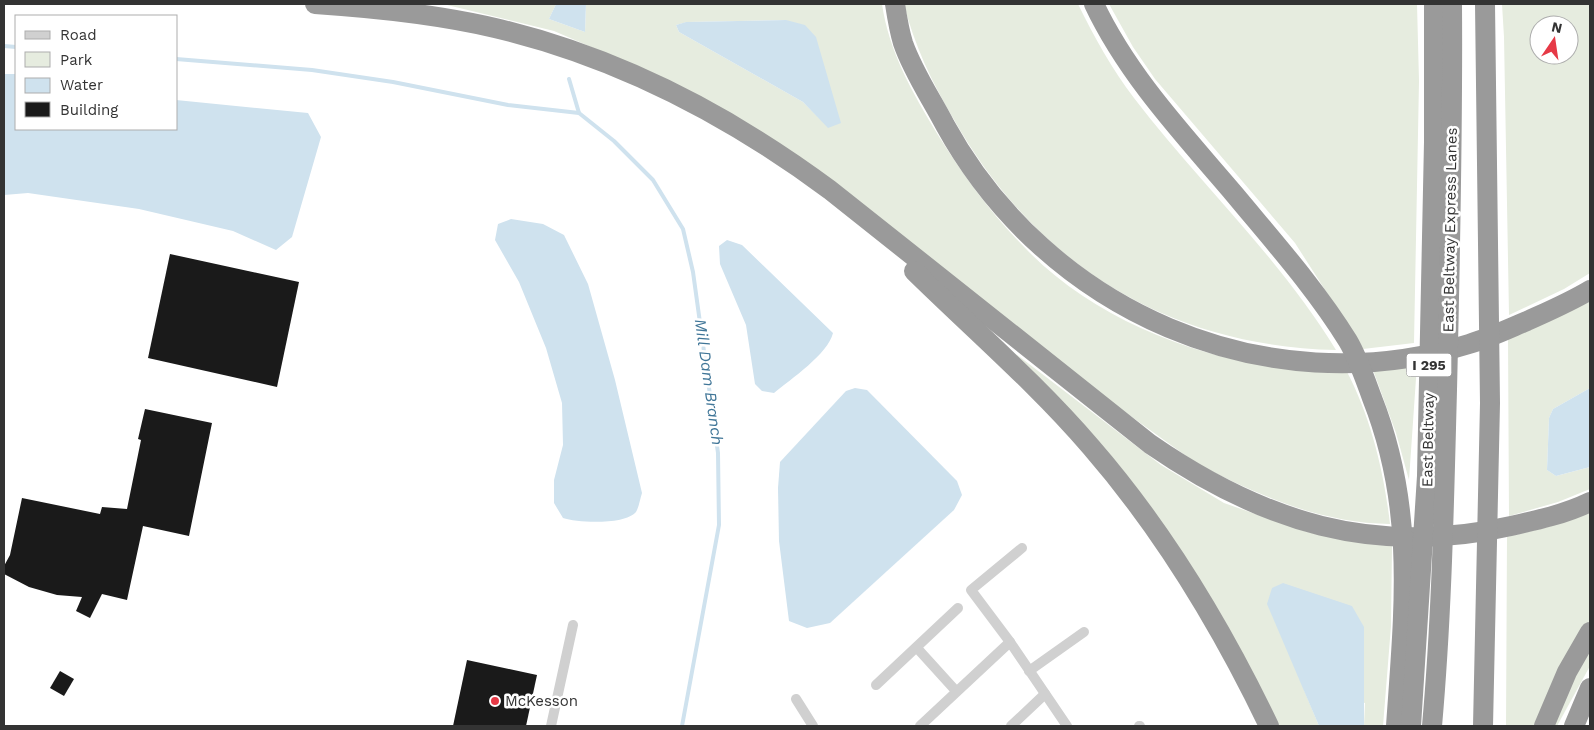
<svg xmlns="http://www.w3.org/2000/svg" width="1594" height="730" viewBox="0 0 1594 730" font-family="'Work Sans',sans-serif">
<style>
.green{fill:#e6ecdf;fill-rule:evenodd}
.water{fill:#cfe2ee}
.lines{fill:none;stroke-linecap:round;stroke-linejoin:round}
.stream{stroke:#cfe2ee;stroke-width:4}
.building{fill:#1a1a1a}
.street{stroke:#d0d0d0;stroke-width:10}
.highway{stroke:#9a9a9a;stroke-width:20}
.poi-dot{fill:#e63946;stroke:#fff;stroke-width:2}
.labels{text-anchor:middle;dominant-baseline:central;stroke-width:5;stroke-linejoin:round;paint-order:stroke}
.shield{fill:#fff;stroke:#707070;stroke-width:1}
.shield-label{font-size:14px;font-weight:bold;fill:#333}
.street-label{font-size:15px;fill:#333;stroke:#fff}
.poi-label{font-size:15px;fill:#333;stroke:#fff;text-anchor:start}
.water-label{font-size:16px;font-style:italic;fill:#3f7597;stroke:#fff}
</style>
<rect width="100%" height="100%" fill="#fff"/>
<g class="green">
<path d="M443 4H556L549 19 585 32 586 5 580 4H882C889 52 913 94 938 135 964 177 993 216 1028 251 1107 331 1235 374 1346 370 1371 417 1384 472 1390 524 1320 523 1257 495 1196 463L656 75 554 31ZM786 20 828 127 803 102 679 32 676 25 687 22Z"/>
<path d="M904 4H1078C1094 37 1112 69 1134 98 1200 184 1280 258 1336 350 1168 346 1036 265 953 118 932 82 914 45 904 4Z"/>
<polygon points="1109,4 1417,4 1419,81 1414,343 1363,349 1295,243 1155,79 1133,47"/>
<path d="M1502 4H1590V273L1564 289 1509 315 1504 37ZM1539 25H1569V55H1539Z"/>
<polygon points="1590,294 1590,388 1553,409 1549,418 1547,470 1556,476 1590,467 1590,489 1558,502 1509,516 1508,337"/>
<polygon points="1008,348 1161,465 1224,503 1307,532 1392,546 1391,626 1383,726 1364,726 1365,703 1304,690 1319,726 1274,726 1245,665"/>
<polygon points="1417,364 1409,480 1396,433 1373,370"/>
<polygon points="1590,512 1590,620 1537,726 1506,726 1507,537 1548,527"/>
<polygon points="1590,639 1590,666 1557,726 1548,726"/>
</g>
<g class="water">
<polygon points="556,4 586,4 585,32 549,19"/>
<polygon points="786,20 805,25 816,37 841,123 828,128 803,102 679,32 676,25 686,22"/>
<polygon points="4,74 16,74 16,129 176,129 176,100 308,113 321,137 292,237 276,250 233,231 139,209 28,193 4,195"/>
<path d="M511 219 543 224 564 235 588 284 615 380 642 493C640 499 639 507 636 512 625 525 578 523 563 518L554 503V480L563 445 562 403 546 348 519 282 495 240 498 224Z"/>
<path d="M727 240 742 245 833 333C828 354 791 379 774 393L762 391 755 384 746 325 720 264 719 246Z"/>
<polygon points="855,388 867,390 957,481 962,495 954,510 830,623 807,628 789,621 779,541 778,488 780,462 846,391"/>
<polygon points="1590,388 1590,467 1556,476 1547,470 1549,418 1553,409"/>
<polygon points="1283,583 1352,606 1364,627 1364,726 1319,726 1267,604 1272,588"/>
</g>
<g class="lines">
<g class="stream">
<polyline points="4,46 16,47"/>
<polyline points="176,59 312,70 393,82 508,105 579,113"/>
<polyline points="569,79 579,113 614,141 653,180 683,229 693,272 718,453 719,525 682,726"/>
</g>
</g>
<g class="building">
<polygon points="170,254 299,282 277,387 148,358"/>
<polygon points="145,409 212,423 189,536 143,526 127,600 102,594 90,618 76,611 82,597 57,595 29,587 4,574 4,566 10,555 22,498 100,514 102,507 127,509 141,440 138,439"/>
<polygon points="467,660 537,675 526,726 453,726"/>
<polygon points="60,671 74,679 64,696 50,688"/>
</g>
<g class="lines">
<g class="street">
<polyline points="1022,548 971,590 1010,642 1067,726"/>
<polyline points="917,648 956,691"/>
<polyline points="1029,671 1084,632"/>
<polyline points="876,685 958,608"/>
<polyline points="796,699 813,726"/>
<polyline points="551,726 573,625"/>
<polyline points="920,726 1010,642"/>
<polyline points="1011,726 1045,694"/>
<polyline points="1139,726 1140,726"/>
</g>
<g class="highway">
<path d="M315 4C375 8 436 14 495 28 618 57 729 115 830 190L1150 444C1263 522 1374 557 1511 526 1538 520 1565 514 1590 502"/>
<path d="M895 4C897 17 899 30 903 43 913 72 931 98 945 125 1047 311 1265 407 1469 344 1489 338 1508 329 1527 321 1549 311 1570 302 1590 290"/>
<path d="M1094 4C1128 76 1184 135 1235 195 1274 242 1316 289 1348 341 1358 358 1365 379 1372 398 1416 509 1404 610 1396 726"/>
<path d="M914 271C973 329 1037 384 1091 447 1164 531 1221 626 1269 726"/>
<polyline points="1411,726 1427,476 1434,142 1434,4"/>
<path d="M1432 726C1442 614 1444 502 1447 390 1450 261 1453 133 1452 4"/>
<polyline points="1483,726 1490,403 1485,4"/>
<polyline points="1544,726 1567,672 1590,632"/>
<polyline points="1574,726 1590,688"/>
</g>
</g>
<circle class="poi-dot" cx="495" cy="701" r="5"/>
<g class="labels">
<rect class="shield" x="1406.5" y="353.5" width="45" height="23" rx="4"/>
<g class="shield-label">
<text x="1429" y="365">I 295</text>
</g>
<g class="street-label">
<text transform="translate(1450 230) rotate(-89)">East Beltway Express Lanes</text>
<text transform="translate(1428 440) rotate(-89)">East Beltway</text>
</g>
<g class="poi-label">
<text x="505" y="701">McKesson</text>
</g>
<g class="water-label">
<text transform="translate(709 382) rotate(82)">Mill Dam Branch</text>
</g>
</g>
<rect width="1594" height="730" fill="none" stroke="#333333" stroke-width="10"/>
<rect x="15" y="15" width="162" height="115" fill="#ffffff" stroke="#adadad"/>
<rect x="25" y="31" width="25" height="8" fill="#d0d0d0" stroke="#adadad"/>
<text x="60" y="40" font-size="15" fill="#333333">Road</text>
<rect x="25" y="52" width="25" height="15" fill="#e6ecdf" stroke="#adadad"/>
<text x="60" y="65" font-size="15" fill="#333333">Park</text>
<rect x="25" y="78" width="25" height="15" fill="#cfe2ee" stroke="#adadad"/>
<text x="60" y="90" font-size="15" fill="#333333">Water</text>
<rect x="25" y="102" width="25" height="15" fill="#1a1a1a" stroke="#adadad"/>
<text x="60" y="115" font-size="15" fill="#333333">Building</text>
<g transform="translate(1554 40) rotate(13)"><circle r="24" fill="#ffffff" stroke="#adadad"/>
<path d="M0-4L9 19L0 12L-9 19Z" fill="#e63946"/>
<text y="-8" font-size="14" font-weight="bold" text-anchor="middle" fill="#333333">N</text>
</g>
</svg>
